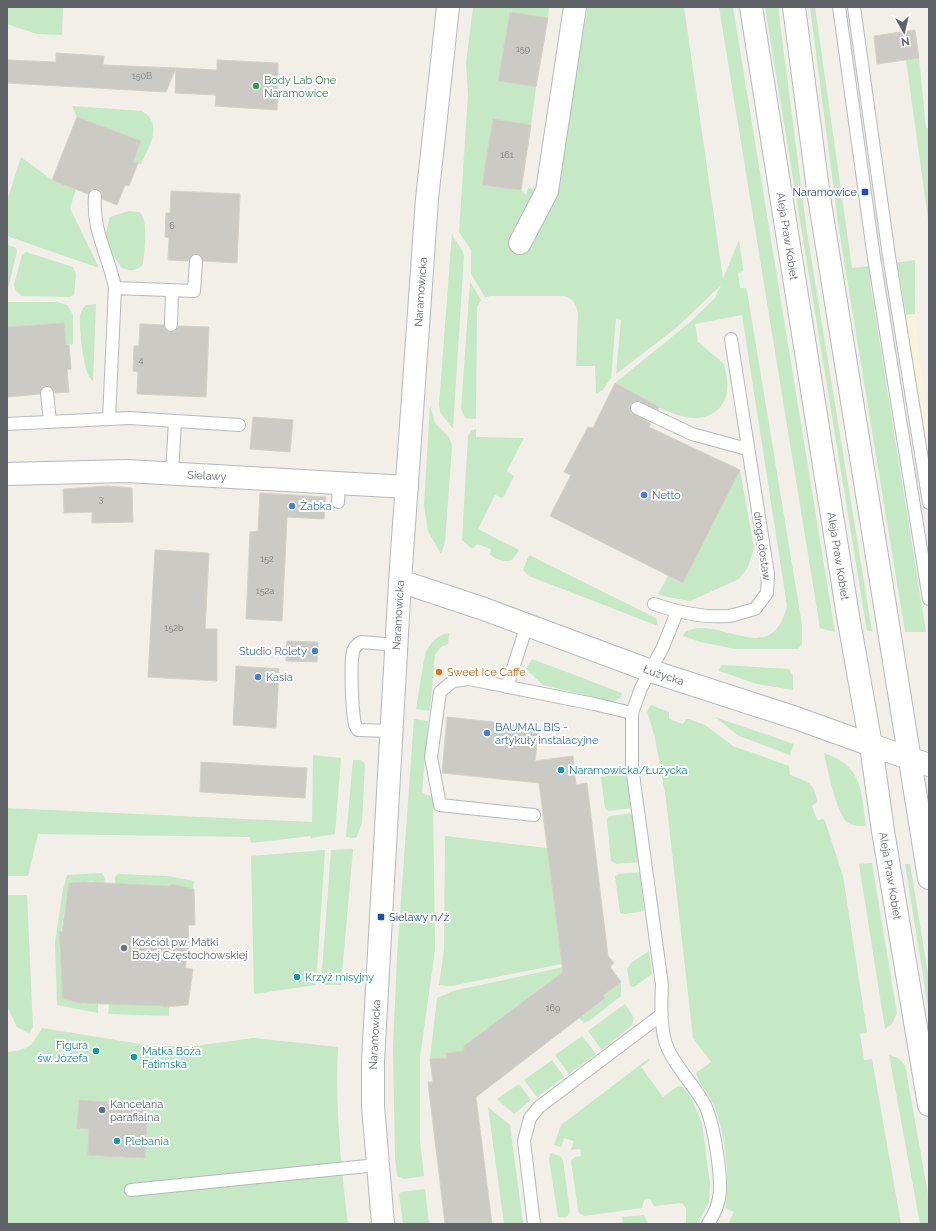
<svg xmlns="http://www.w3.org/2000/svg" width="936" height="1231" viewBox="0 0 936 1231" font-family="Raleway,sans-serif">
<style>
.green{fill:#c5e8c5}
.sand{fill:#fbf3d9}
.building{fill:#cccac5;stroke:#d6d1c6}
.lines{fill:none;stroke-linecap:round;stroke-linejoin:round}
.service-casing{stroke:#b5b8bc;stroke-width:14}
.minor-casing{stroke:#b5b8bc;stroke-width:24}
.tertiary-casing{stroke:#b5b8bc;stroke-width:24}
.service{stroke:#fff;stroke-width:12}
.minor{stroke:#fff;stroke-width:22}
.tertiary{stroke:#fff;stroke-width:22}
.leisure-dot{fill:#2e9e5b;stroke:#fff;stroke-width:1.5}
.transit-dot{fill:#1a4fb4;stroke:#fff;stroke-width:1.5}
.shop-dot{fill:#3f7fe0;stroke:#fff;stroke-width:1.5}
.food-dot{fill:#e8710a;stroke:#fff;stroke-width:1.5}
.culture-dot{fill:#0f9aa8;stroke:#fff;stroke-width:1.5}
.worship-dot{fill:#6b7280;stroke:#fff;stroke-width:1.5}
.service-dot{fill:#5c6f8a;stroke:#fff;stroke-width:1.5}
.labels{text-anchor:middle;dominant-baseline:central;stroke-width:4;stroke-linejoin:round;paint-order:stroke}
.number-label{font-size:9px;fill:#7a7d7f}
.leisure-label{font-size:11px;fill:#27864d;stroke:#fff;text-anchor:start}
.transit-label{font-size:11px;fill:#164399;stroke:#fff;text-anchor:end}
.street-label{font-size:11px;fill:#5f6368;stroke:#fff}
.shop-label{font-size:11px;fill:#366cbe;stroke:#fff;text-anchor:start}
.food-label{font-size:11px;fill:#c56008;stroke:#fff;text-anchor:start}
.culture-label{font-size:11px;fill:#0d838f;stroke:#fff;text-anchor:start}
.worship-label{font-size:11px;fill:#5b616d;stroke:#fff;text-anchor:start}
.service-label{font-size:11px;fill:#4e5e75;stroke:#fff;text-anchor:start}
</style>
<rect width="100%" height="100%" fill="#f1efe8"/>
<g class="green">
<polygon points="7,7 63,7 62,35 37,34 7,24"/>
<path d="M473 7H549L548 18 510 12 498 81 536 87 531 125 493 119 482 184 521 190 526 195 528 188 553 191 588 7H684L723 279 739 240 743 268V271L738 273 740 288H746L747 291 802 625V644L798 649H735L700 642 683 636 685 632C690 630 695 628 700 628 733 627 773 662 787 606L742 315 695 324 698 342 724 364C728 380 731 398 717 410 691 434 641 397 615 383L688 324 715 298 721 285 676 328 616 374 621 320 616 318 611 378 602 391 596 393 595 366H576L578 314C576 304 574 299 564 296H491L485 297 471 274V250L459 232 468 95 466 63Z"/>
<polygon points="719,7 733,7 835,632 820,628"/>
<polygon points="765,7 778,7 807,232 872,631 867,631"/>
<polygon points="810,7 815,7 852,268 871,266 870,282 926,632 905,632 839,230"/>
<polygon points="919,58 926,128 929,128 929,226 906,60"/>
<path d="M72 106 142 111C164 124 149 146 141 164L133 162 141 141 77 117Z"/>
<polygon points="21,157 52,180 76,189 70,208 99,268 7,236 7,201"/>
<path d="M128 211 140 212C149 224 144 249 143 264 138 271 129 272 121 267L106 244V233L110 217Z"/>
<path d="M452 233C454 242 463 247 464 256L453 429 440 412 439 405Z"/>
<polygon points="7,245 15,247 17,251 7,293"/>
<polygon points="26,252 73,267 76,274 74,295 70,297 22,296 16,291 14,285 22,255"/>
<polygon points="915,260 915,314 906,315 900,277 895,263"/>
<polygon points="470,282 481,300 477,307 476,419 465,418 461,409"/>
<polygon points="7,302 57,302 67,305 73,315 73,344 66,345 64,323 7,327"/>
<path d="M96 304 93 381C83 376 79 327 80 315 81 311 83 308 86 305Z"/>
<polygon points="430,405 435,423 449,437 452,446 445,542 441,554 428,531 424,505"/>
<path d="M476 429V437L524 438 507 471 514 476 503 498 495 495 478 529 519 550 512 560C505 562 495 560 490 554L491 549 477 544 474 548H471L462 540 468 436 472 430Z"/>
<polygon points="740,470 754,548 748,567 739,579 690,601 667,597 658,594 668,576 683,583"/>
<polygon points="529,555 656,618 658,626 529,576 523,570"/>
<path d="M449 633 448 644 441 647 435 655 430 711 416 709 425 654C430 643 437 635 449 633Z"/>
<polygon points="532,659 622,693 621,697 613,702 543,685 526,669"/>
<polygon points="721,665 789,669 793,676 793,690 757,684 719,671"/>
<path d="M651 705 669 712V719L683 724 686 719H689L705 725 733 746 789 766 790 775C806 781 815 782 817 802L812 806 817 820 823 819 825 821 843 876 867 1032 860 1034 864 1060 872 1059 901 1224H728L734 1212 725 1208C731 1179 725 1135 715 1108 710 1095 699 1085 696 1073L711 1062 693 1038 666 799 655 738 647 711Z"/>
<polygon points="715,717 794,744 790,755 739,736"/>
<polygon points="414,719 428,721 422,793 433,797 435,950 420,1057 420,1141 424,1176 404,1179 397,1176 395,1158 393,1047 397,956"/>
<path d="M824 753C863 766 861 791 866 826 859 826 851 826 846 821 836 810 827 768 824 753Z"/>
<polygon points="313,755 341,758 335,834 311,838 311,836 251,843 250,837 38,834 28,876 7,876 7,808 312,822"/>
<polygon points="353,760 361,760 365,764 362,823 356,838 346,837"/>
<polygon points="623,774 628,779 632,808 608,811 605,808 601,777"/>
<polygon points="633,813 638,862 617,864 611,861 607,820 609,816"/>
<polygon points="445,836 547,848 572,962 451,986 439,985 444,949"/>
<polygon points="353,849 341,985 321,985 331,850"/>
<polygon points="325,850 316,985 254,994 251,856"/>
<polygon points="872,863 897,1013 892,1024 885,1029 859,864"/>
<polygon points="905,864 910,864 929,980 929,1013"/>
<polygon points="640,872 644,911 625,914 620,913 615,876 619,874"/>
<polygon points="102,873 105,878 104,883 93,883 93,881 69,884 59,943 63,999 86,1004 86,1002 98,1003 98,1013 57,1005 55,942 63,889 67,875"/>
<polygon points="118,874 168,876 194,881 193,889 172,884 171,886 115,883 115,877"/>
<polygon points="7,895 27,895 33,1027 29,1033 17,1027 7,1006"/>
<polygon points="649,951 652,974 634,987 630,986 627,969 631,963"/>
<polygon points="573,965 466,1045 465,1051 446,1053 447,1058 430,1059 437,998 453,991"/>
<polygon points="621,982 621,996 589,1021 584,1023 579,1018 605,998 603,995"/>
<polygon points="109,1003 164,1006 165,1007 169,1007 169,1016 108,1014"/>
<polygon points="625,1004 634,1018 632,1025 602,1050 588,1031"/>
<path d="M42 1028 153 1046H195L254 1038 338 1047C335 1107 341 1165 348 1224H7V1052C29 1050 31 1047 42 1028Z"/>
<polygon points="582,1036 596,1054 569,1074 555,1055"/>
<polygon points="889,1055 898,1058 905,1065 929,1200 929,1224 920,1224"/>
<polygon points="648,1059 650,1060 641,1067 663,1097 678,1086 683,1087 690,1096 702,1123 710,1184 709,1202 697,1224 686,1224 686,1208 682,1203 654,1206 650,1199 644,1200 642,1208 584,1216 579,1213 578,1209 571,1161 575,1157 581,1156 580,1149 571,1150 574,1141 564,1138 561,1147 554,1145 561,1125"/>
<polygon points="552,1060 564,1077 537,1097 524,1080"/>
<polygon points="519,1084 531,1100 514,1114 497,1099"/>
<polygon points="488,1107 510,1125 523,1224 504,1224"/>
<polygon points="551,1153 560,1156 563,1160 570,1212 567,1217 558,1217 549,1159"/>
<polygon points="425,1189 429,1224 403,1224 399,1194 401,1192"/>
<polygon points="644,1215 648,1224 623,1224 622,1217"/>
</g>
<polygon class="sand" points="915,314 919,357 929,420 929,458 906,315"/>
<g class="building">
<polygon points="510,12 548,18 536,87 498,81"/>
<polygon points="915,30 919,58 877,64 874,36"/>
<polygon points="56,53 104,56 103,65 176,68 166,92 7,83 7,60 56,62"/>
<polygon points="217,60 278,63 277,110 215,106 216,95 175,93 176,68 217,70"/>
<polygon points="77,117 141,141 133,162 138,163 129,186 125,185 117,205 102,199 102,193 99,189 92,189 88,194 52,180"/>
<polygon points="493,119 531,125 521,190 482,185"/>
<polygon points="171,191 240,194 237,263 203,261 200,255 196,254 190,257 188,261 168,260 169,238 165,237 166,213 170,213"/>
<polygon points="64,323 66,345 69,345 71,369 67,370 69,392 55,393 53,388 47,386 42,387 40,394 7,397 7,327"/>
<polygon points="140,324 164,325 165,329 170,332 175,331 178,326 209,327 206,397 137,394 138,372 133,371 134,346 139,346"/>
<polygon points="615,383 659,407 658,410 637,401 630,404 631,413 651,423 649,427 740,470 683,583 550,516 571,475 564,472 588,427 593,428"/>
<polygon points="253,417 293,420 290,452 250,449"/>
<polygon points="108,486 132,488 133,522 92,523 92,512 64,513 63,489"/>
<polygon points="260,493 326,497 324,519 287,517 282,621 246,619 250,532 258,531"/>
<polygon points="155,550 209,553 205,629 217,629 217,681 148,677"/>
<polygon points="287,641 318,642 317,662 286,661"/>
<polygon points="236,666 279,669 276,728 233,725"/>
<polygon points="447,717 539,727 535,761 573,756 576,785 587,783 608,956 614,963 610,967 621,982 603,995 605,998 476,1097 492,1224 445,1224 428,1082 433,1082 430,1059 447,1058 446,1053 464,1051 464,1046 563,972 539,783 442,773"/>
<polygon points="201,762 307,768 305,798 200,792"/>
<polygon points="85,882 171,886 171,884 194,889 195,925 188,925 189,947 185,968 193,969 188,1005 164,1007 164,1006 80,1003 63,999 59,931 62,932 69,883"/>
<polygon points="79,1100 148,1105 145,1158 88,1155 89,1129 77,1128"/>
</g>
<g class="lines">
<g class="service-casing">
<g id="service">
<polyline points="839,7 874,258 929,599"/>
<polyline points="854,7 889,256 929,503"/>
<path d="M95 196C92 232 109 255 115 288"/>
<polyline points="171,325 172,291"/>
<polyline points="47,393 50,422"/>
<polyline points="637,408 692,434 747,449"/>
<polyline points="109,419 115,288 194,291 196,261"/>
<polyline points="7,424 129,418 239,425"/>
<polyline points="172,473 175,421"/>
<polyline points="338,502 339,482"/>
<path d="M654 604C677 612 702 618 728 616 737 615 746 611 755 609L767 593 768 574 731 339"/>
<path d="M677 612 663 647 641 688 632 713V767L662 985C661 1003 660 1033 668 1049 677 1069 694 1085 705 1105 714 1124 721 1172 720 1192 719 1203 714 1215 708 1224"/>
<polyline points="507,687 527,625"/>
<path d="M392 731 358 730 355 725C352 709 350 667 353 651 355 646 357 644 361 642L397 645"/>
<polyline points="534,815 440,805 431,757 440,692 453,681 469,679 594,704 632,713"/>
<polyline points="131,1190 377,1165"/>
<polyline points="534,1224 524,1141 530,1118 539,1107 661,1015"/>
</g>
</g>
<g class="minor-casing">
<g id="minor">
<polyline points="520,243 547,191 575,7"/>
<path id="s1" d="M7 474 127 471 407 487"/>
<path id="s2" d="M400 581 484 609 651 671 796 718 871 745"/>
<path id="s3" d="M383 1224 373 1106V1061L381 917 400 581 427 199 448 7"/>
</g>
</g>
<g class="tertiary-casing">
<g id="tertiary">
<path id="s4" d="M751 7 848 616 871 745 883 831 929 1105"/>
<polyline points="794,7 819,197 929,878"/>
<polyline points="871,745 929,765"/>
</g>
</g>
<use href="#service" class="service"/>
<use href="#minor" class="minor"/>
<use href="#tertiary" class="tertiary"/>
</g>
<circle class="leisure-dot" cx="256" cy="86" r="4"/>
<g class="transit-dot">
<rect x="861" y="188" width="8" height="8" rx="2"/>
<rect x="377" y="913" width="8" height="8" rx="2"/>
</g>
<g class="shop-dot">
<circle cx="644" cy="495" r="4"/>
<circle cx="292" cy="506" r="4"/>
<circle cx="315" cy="651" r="4"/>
<circle cx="258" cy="677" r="4"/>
<circle cx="487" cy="733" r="4"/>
</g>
<circle class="food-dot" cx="439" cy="672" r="4"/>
<g class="culture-dot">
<circle cx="561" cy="770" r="4"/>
<circle cx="297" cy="977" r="4"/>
<circle cx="96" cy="1051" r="4"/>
<circle cx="134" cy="1057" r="4"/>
<circle cx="117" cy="1141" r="4"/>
</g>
<circle class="worship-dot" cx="124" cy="948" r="4"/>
<circle class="service-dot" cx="102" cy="1110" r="4"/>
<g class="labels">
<g class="number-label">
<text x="523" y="49">159</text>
<text x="142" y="76">150B</text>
<text x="507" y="155">161</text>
<text x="172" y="226">6</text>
<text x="141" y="360">4</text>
<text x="101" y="499">3</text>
<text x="267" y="559">152</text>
<text x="265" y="591">152a</text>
<text x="174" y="628">152b</text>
<text x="553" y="1008">169</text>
</g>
<g class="leisure-label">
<text x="264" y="80">Body Lab One<tspan x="264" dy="13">Naramowice</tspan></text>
</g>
<g class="transit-label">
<text x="857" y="192">Naramowice</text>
<text x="389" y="917" text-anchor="start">Sielawy n/ż</text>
</g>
<g class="street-label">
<text stroke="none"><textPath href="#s4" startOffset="232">Aleja Praw Kobiet</textPath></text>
<text stroke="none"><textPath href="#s3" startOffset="934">Naramowicka</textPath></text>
<text stroke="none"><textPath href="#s1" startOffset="200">Sielawy</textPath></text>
<text transform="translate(762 546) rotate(82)">droga dostaw</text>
<text stroke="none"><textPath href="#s4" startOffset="556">Aleja Praw Kobiet</textPath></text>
<text stroke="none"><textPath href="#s3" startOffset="610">Naramowicka</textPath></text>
<text stroke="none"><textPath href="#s2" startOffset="280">Łużycka</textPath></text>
<text stroke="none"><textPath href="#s4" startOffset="880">Aleja Praw Kobiet</textPath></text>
<text stroke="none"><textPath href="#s3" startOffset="190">Naramowicka</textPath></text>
</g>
<g class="shop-label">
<text x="652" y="495">Netto</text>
<text x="300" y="506">Żabka</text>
<text x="307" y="651" text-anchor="end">Studio Rolety</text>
<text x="266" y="677">Kasia</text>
<text x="495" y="727">BAUMAL BIS -<tspan x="495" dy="13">artykuły instalacyjne</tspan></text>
</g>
<g class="food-label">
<text x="447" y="672">Sweet Ice Caffe</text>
</g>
<g class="culture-label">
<text x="569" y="770">Naramowicka/Łużycka</text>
<text x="305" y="977">Krzyż misyjny</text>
<text x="88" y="1045" text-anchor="end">Figura<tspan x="88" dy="13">św. Józefa</tspan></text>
<text x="142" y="1051">Matka Boża<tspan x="142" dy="13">Fatimska</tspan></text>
<text x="125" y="1141">Plebania</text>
</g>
<g class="worship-label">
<text x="132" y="942">Kościół pw. Matki<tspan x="132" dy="13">Bożej Częstochowskiej</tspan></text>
</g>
<g class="service-label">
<text x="110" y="1104">Kancelaria<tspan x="110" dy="13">parafialna</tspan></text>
</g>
</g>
<rect width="936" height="1231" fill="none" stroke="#5f6368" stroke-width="16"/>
<g transform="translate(904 32) rotate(172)" stroke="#ffffff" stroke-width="3" paint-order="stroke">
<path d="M0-3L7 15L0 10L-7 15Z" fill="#5f6368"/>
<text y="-6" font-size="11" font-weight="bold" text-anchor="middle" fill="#5f6368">N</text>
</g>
</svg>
